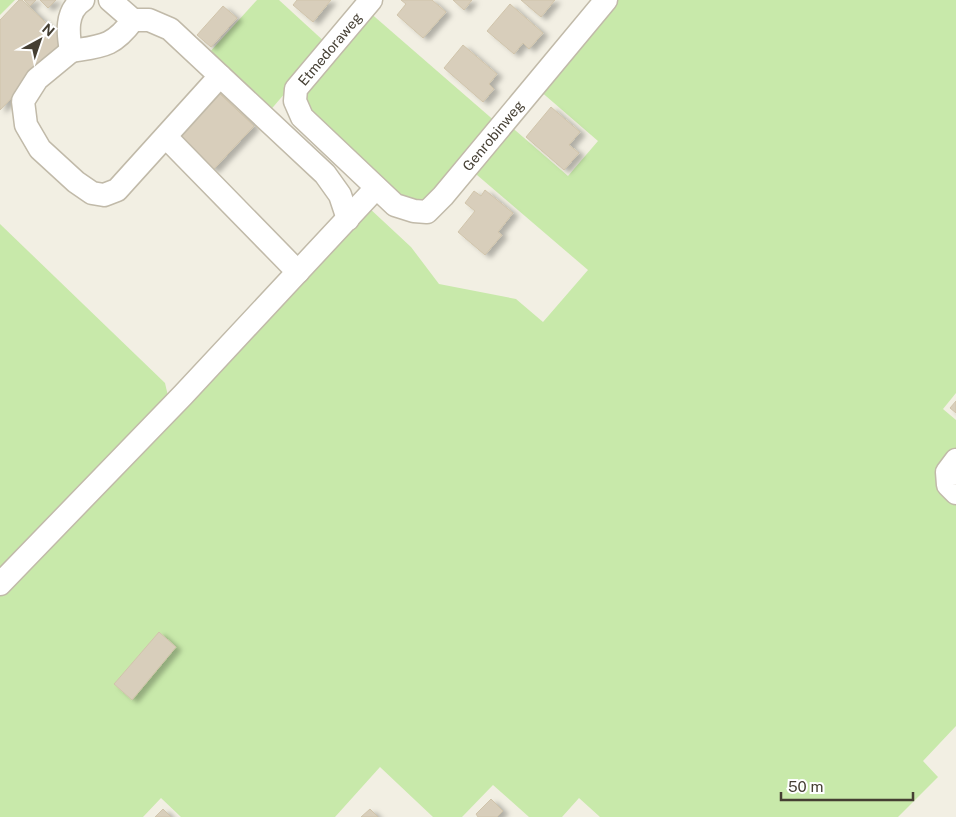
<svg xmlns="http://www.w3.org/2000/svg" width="956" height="817" viewBox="0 0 956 817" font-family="'Public Sans',sans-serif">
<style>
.green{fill:#c8e9aa}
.building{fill:#d8cebb;stroke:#d0c4ab;filter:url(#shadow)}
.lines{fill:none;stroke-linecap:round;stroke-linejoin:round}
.minor-casing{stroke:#c1baa9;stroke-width:25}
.minor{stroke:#fff;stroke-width:22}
.labels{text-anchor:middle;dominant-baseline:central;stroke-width:4;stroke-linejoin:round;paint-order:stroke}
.street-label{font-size:14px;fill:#453f33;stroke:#fff}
</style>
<defs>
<filter id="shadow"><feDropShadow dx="5.5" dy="3" stdDeviation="2.5" flood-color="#0004"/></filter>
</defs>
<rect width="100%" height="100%" fill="#f2efe3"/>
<g class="green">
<polygon points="0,0 15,0 0,15"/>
<polygon points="257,0 279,0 327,44 268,113 208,54"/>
<polygon points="614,0 956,0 956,393 943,409 956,420 956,726 923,761 938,777 898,817 600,817 579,798 562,817 529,817 493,785 462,817 433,817 380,767 335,817 181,817 161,798 143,817 0,817 0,595 185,402 368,207 411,247 439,284 516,299 543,322 588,270 470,169 508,124 568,176 598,141 539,90"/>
<polygon points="368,11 497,123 437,196 412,206 303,109 302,90"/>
<polygon points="0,224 165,383 168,396 0,578"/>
</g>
<g class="building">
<polygon points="19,0 22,0 66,42 0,110 0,20"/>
<polygon points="24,0 36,0 30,6"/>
<polygon points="40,0 56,0 48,8"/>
<polygon points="297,0 331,0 313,22 293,5"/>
<polygon points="401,0 432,0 446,12 423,38 397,15 406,4"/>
<polygon points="453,0 472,0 464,10"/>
<polygon points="521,0 555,0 541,17"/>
<polygon points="510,4 543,33 529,49 523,43 514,54 487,31"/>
<polygon points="223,6 237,18 211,47 197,35"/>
<polygon points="463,45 497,74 489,84 494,89 483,102 444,68"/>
<polygon points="219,92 254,126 212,169 177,136"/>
<polygon points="219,93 254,126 213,170 178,136"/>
<polygon points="551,107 580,132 569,145 579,153 564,170 526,137"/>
<polygon points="485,190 513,213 498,232 502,235 485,255 458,232 475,211 465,203 474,191 481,196"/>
<polygon points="956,401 956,413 950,408"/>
<polygon points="159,632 176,647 132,700 114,684"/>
<polygon points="491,799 503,811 497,817 478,817 476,814"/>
<polygon points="163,809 171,817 155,817"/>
<polygon points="370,809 378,817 361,817"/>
</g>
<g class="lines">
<g class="minor-casing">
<g id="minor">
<path d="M83 0C65 11 68 34 71 51 102 46 113 47 133 20"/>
<polyline points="110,0 133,20 149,20 170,29 325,174 340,195 348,219"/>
<path id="s1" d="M371 0 296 89 295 101 302 117 395 205 414 211 427 212 443 196 606 0"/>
<polyline points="71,51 37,79 23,101 26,125 40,149 76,182 92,193 104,195 117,190 220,76"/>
<polyline points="166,137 298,272"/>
<polyline points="956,460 947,472 948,485 956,493"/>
<polyline points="0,584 183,395 376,188"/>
</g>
</g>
<use href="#minor" class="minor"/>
</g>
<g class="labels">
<g class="street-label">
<text transform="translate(330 49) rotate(-50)">Etmedoraweg</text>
<text stroke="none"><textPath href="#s1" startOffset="408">Genrobinweg</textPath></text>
</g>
</g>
<g transform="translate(40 40) rotate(40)" stroke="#ffffff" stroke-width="4" paint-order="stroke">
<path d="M0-4L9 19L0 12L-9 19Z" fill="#453f33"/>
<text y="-8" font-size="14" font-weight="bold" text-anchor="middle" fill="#453f33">N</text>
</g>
<path d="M781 792v8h132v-8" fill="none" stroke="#453f33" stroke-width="2.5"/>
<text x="788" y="792" font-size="15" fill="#453f33" stroke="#ffffff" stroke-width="4" paint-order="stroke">50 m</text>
</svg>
